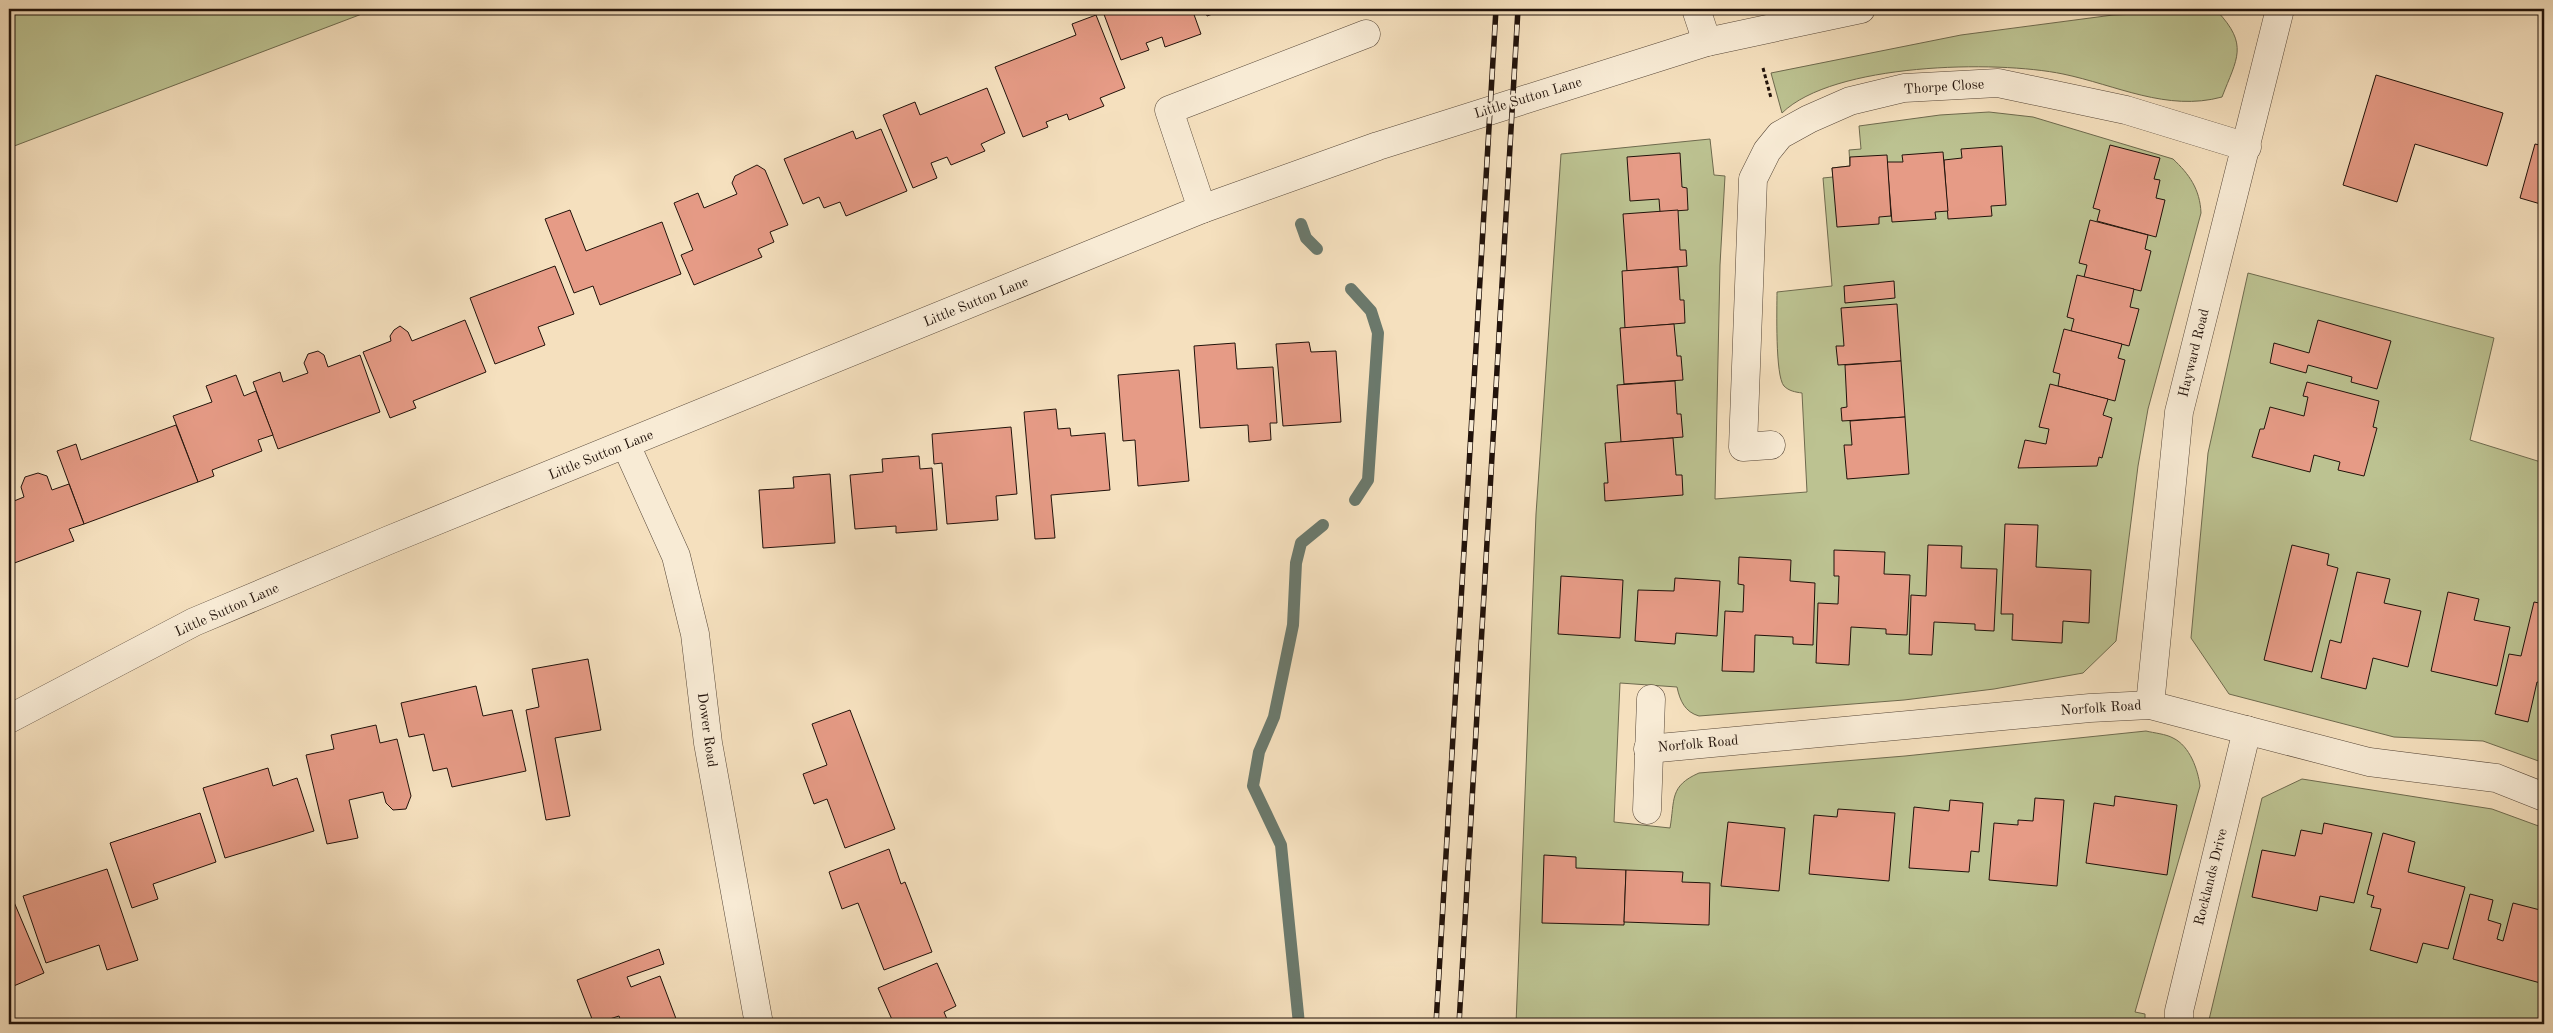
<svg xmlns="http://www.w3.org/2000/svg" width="2553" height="1033" viewBox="0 0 2553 1033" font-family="'Old Standard TT',serif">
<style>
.green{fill:#bcc291;stroke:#6e6a4e}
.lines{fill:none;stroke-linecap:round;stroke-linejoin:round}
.stream{stroke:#6b796c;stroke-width:12}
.building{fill:#e69b86;stroke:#21120a}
.minor-casing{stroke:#564637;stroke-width:29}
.path{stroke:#21120a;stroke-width:3;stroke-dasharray:4 2.5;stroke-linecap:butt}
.minor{stroke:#f8ebd5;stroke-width:28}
.rail-casing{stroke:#21120a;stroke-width:5.5}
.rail{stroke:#f8ebd5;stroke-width:4;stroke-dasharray:11;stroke-linecap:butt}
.labels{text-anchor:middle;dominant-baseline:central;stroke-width:4.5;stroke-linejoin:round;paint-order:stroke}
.street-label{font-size:14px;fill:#21120a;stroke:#f8ebd5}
</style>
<rect width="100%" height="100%" fill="#f5e0be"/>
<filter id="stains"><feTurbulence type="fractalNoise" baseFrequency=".004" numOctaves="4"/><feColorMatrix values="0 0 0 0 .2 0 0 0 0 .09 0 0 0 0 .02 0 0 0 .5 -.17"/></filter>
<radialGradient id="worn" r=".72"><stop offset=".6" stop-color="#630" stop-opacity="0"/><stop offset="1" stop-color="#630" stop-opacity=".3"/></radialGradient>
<g class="green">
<polygon points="9,9 375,9 9,148"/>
<path d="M2217 11C2249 45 2237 58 2222 97 2167 112 2116 85 2063 74 1996 60 1833 63 1782 113L1771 73 1961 35 2113 15Z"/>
<path d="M1989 112 2033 117 2173 159C2189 174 2200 189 2201 213L2148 409 2138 466 2116 641 2083 673 1994 689 1904 700 1699 716C1685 712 1680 701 1677 687L1620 683 1614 822 1670 828C1675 800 1669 786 1699 773L1905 756 2146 731C2154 733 2166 734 2173 738 2190 746 2198 770 2200 786L2135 1012 2145 1014V1024H1516L1536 514 1561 154 1710 139 1714 175 1725 176 1720 265 1715 499 1807 492 1802 393C1795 392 1789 391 1784 386 1775 376 1777 308 1777 292L1832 286 1823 178 1833 177 1832 168 1850 166 1849 150 1861 149 1859 126 1940 115Z"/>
<polygon points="2248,273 2494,338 2470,440 2544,463 2544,763 2483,741 2394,737 2229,694 2191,638 2208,453"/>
<polygon points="2302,779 2492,809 2544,828 2544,1018 2542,1024 2208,1024 2262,798"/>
</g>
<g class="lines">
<g class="stream">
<polyline points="1301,224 1306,238 1317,249"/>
<polyline points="1351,289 1371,311 1378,333 1368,480 1355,500"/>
<polyline points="1299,1024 1281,845 1253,786 1259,752 1274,717 1293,625 1296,563 1301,543 1323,525"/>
</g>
</g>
<g class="building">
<polygon points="1102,9 1192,9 1201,34 1165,47 1162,37 1146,43 1149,50 1121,60"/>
<polygon points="1205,9 1226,9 1207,16"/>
<polygon points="1096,15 1125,88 1100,98 1104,106 1069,120 1067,114 1046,122 1048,127 1023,137 995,67 1076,35 1072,24"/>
<polygon points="2376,75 2503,113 2487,166 2415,144 2397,202 2343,185"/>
<polygon points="987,88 1005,133 981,144 985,151 951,165 947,157 931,163 937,178 913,188 883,115 915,102 920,115"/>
<polygon points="881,129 907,191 846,216 840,202 824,208 819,197 803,204 784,159 853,131 856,139"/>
<polygon points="2535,144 2544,146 2544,205 2520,198"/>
<polygon points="2110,145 2160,158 2154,179 2160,180 2156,198 2165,200 2156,237 2097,221 2100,210 2093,208"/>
<polygon points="2002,146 2006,205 1991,206 1992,216 1948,219 1944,160 1962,158 1961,149"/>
<polygon points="1943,152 1948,211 1935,212 1936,219 1892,222 1887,162 1903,162 1902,155"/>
<polygon points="1680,153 1682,187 1687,188 1688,210 1660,212 1659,199 1630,201 1627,157"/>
<polygon points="1887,155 1891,216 1879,217 1879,224 1837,227 1832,168 1850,166 1850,157"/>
<polygon points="757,165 765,170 788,225 770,232 774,242 758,249 762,257 694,285 681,255 693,250 674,203 698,193 704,208 737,194 732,183 735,176"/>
<polygon points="570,210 586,251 662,222 681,274 600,305 593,286 574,293 545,219"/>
<polygon points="1678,210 1680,250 1686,250 1687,266 1627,271 1623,214"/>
<polygon points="2090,220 2148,235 2145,249 2151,251 2141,291 2084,277 2087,265 2079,263"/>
<polygon points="555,266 574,314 538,327 545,345 495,364 470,298"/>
<polygon points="1678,267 1680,300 1684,300 1685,323 1625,328 1622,271"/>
<polygon points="2077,275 2134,289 2130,307 2139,309 2129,346 2071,331 2074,319 2067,317"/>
<polygon points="1894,281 1895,298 1845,303 1844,286"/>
<polygon points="1897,304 1901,361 1838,365 1836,346 1844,346 1841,308"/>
<polygon points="465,320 486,372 413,401 416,408 390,418 363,352 391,341 390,336 394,330 400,326 408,332 412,341"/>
<polygon points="2318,320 2391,341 2377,389 2351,382 2352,377 2308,365 2306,373 2270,363 2274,343 2309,353"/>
<polygon points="1674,324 1677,356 1681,356 1683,380 1624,384 1620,328"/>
<polygon points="2064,329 2122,344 2118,358 2125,360 2115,401 2058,386 2060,374 2053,372"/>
<polygon points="1309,342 1311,352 1336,351 1341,422 1283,426 1276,344"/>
<polygon points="1235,343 1237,369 1273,367 1277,423 1270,423 1271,440 1249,442 1248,425 1200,428 1194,346"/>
<polygon points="318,351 324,355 328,367 360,355 380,412 278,449 253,382 280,372 283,382 308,373 304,363 308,354"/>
<polygon points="1901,361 1905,417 1842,421 1841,408 1847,407 1845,365"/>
<polygon points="1179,370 1189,481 1138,486 1135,440 1123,441 1118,375"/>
<polygon points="236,375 244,396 256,391 273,435 258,440 262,451 212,470 214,476 198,482 173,416 212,402 206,386"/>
<polygon points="1675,381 1677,414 1681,414 1683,437 1621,442 1617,385"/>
<polygon points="2307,382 2379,401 2373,427 2377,428 2364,476 2338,470 2340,462 2314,455 2310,472 2252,457 2260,429 2264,429 2270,407 2304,416 2308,397 2303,396"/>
<polygon points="2050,384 2108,399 2103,415 2112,418 2102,458 2099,457 2097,466 2018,468 2025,440 2046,444 2049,429 2039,427"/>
<polygon points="1056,409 1058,429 1070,428 1071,436 1105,433 1110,490 1051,495 1055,538 1035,539 1024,412"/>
<polygon points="1905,417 1909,474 1847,479 1844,445 1852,445 1850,421"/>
<polygon points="176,425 198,482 84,524 57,451 76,444 81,460"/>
<polygon points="1011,427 1017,494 996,496 998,520 947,524 942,463 934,464 932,434"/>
<polygon points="1673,438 1676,475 1682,475 1683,495 1605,501 1604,483 1608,483 1605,443"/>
<polygon points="919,456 920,469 932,468 937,530 896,533 896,526 855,529 850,475 883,472 882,459"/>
<polygon points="38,473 47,476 52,490 69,484 84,524 69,529 74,541 9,565 9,503 24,497 21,487 25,477"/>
<polygon points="830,474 835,543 763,548 759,490 794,488 793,477"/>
<polygon points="2005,524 2038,525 2036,567 2091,570 2089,623 2063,621 2062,643 2012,640 2013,614 2001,614"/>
<polygon points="1928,545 1962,546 1961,568 1997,569 1994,631 1975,630 1975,624 1934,622 1932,655 1909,654 1911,595 1926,596"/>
<polygon points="2292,545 2329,554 2327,565 2338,568 2312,672 2264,660"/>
<polygon points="1834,550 1885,552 1884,574 1910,575 1907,635 1886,634 1886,629 1851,627 1849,665 1816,663 1818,603 1838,604 1839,576 1834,576"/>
<polygon points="1739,557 1791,560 1790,581 1815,583 1813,645 1793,644 1793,637 1755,635 1754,672 1722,671 1725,611 1743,612 1744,585 1738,584"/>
<polygon points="2357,572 2390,579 2384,603 2421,611 2408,667 2373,658 2366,689 2321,678 2330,640 2341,643"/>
<polygon points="1561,576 1623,580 1620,638 1558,634"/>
<polygon points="1675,578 1720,581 1717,636 1676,633 1675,644 1635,641 1638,590 1674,591"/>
<polygon points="2448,592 2479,599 2474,620 2510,627 2497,686 2431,671"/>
<polygon points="2534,602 2544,604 2544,683 2537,682 2528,722 2495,714 2509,654 2521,656"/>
<polygon points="588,659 601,730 555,738 570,816 546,820 526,710 539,707 532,669"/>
<polygon points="476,686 483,716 512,710 526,771 452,787 447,768 433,771 424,734 409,737 401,703"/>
<polygon points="850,710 895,829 845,848 827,799 814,804 803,774 827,765 812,724"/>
<polygon points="376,725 380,743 397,739 411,796 406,809 393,810 386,803 383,792 349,800 358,838 327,844 306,755 334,749 331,735"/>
<polygon points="268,768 273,786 297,778 314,831 225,858 203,788"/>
<polygon points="2115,796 2177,805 2167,875 2086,863 2094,803 2114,806"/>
<polygon points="2035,798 2064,800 2057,886 1989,880 1994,823 2018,825 2018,820 2033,821"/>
<polygon points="1950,800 1983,803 1979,852 1971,851 1969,872 1909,868 1914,807 1949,811"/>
<polygon points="1838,809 1895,813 1889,881 1809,874 1814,815 1837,817"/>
<polygon points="200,813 216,862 153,884 158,899 132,908 110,843"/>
<polygon points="1728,822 1785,828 1779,891 1721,886"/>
<polygon points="2324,823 2372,833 2354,903 2320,896 2317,911 2252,897 2262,850 2295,856 2301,830 2322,834"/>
<polygon points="2383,833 2415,842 2408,872 2465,887 2448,949 2423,943 2417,963 2370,950 2381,909 2371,907 2374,896 2367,894"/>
<polygon points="889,849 901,884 905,882 932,952 884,970 858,903 842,909 829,872"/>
<polygon points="1544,855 1576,857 1576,868 1626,870 1624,925 1542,923"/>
<polygon points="107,869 138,960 107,970 99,945 46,963 23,896"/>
<polygon points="1626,870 1683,872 1682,882 1710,883 1709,925 1624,922"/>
<polygon points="2470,894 2493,900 2488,920 2501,924 2497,939 2503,941 2513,903 2544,911 2544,984 2453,959"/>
<polygon points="11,895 44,973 9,988 9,896"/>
<polygon points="659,949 664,964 627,977 631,987 660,976 678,1024 622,1024 619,1016 594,1024 577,980"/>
<polygon points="937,963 956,1006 944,1012 949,1024 894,1024 878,988"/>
<polygon points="2050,1020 2115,1022 2115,1024 2050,1024"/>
</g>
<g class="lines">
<g class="minor-casing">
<g id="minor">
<polyline points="1696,9 1707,42"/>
<polyline points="1202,209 1169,110 1366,34"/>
<polyline points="626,445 676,556 695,634 708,743 759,1024"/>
<polyline points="1771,445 1743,447 1753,179 1767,151 1780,135 1809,119 1850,101 1904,88 1998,83 2126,110 2247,147"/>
<polyline points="2150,705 2179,412 2280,9"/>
<polyline points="9,719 194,622 389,540 1202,209 1378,146 1707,42 1861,9"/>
<polyline points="1648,749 2090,708 2150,705 2369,762 2496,778 2544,797"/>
<polyline points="1647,810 1651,699"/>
<polyline points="2179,1024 2179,1011 2247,730"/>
</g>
</g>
<polyline class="path" points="1763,68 1771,98"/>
<use href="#minor" class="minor"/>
<g class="rail-casing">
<g id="rail">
<polyline points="1436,1024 1496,9"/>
<polyline points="1459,1024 1518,9"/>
</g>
</g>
<use href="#rail" class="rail"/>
</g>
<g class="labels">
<g class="street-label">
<text transform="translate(1944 87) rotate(-4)">Thorpe Close</text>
<text transform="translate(1528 98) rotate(-17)">Little Sutton Lane</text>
<text transform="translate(976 302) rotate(-22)">Little Sutton Lane</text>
<text transform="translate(2194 353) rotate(-76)">Hayward Road</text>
<text transform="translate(601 455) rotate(-22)">Little Sutton Lane</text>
<text transform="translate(227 610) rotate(-24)">Little Sutton Lane</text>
<text transform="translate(2101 708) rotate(-4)">Norfolk Road</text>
<text transform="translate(707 730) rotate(82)">Dower Road</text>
<text transform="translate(1698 744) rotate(-5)">Norfolk Road</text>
<text transform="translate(2211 877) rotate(-76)">Rocklands Drive</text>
</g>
</g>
<rect width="2553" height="1033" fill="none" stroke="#f5e0be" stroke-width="30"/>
<rect x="10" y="10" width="2533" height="1013" fill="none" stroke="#21120a" stroke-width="2.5"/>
<rect x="15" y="15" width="2523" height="1003" fill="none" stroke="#21120a"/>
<rect width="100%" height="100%" filter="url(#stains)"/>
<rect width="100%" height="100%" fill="url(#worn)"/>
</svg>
